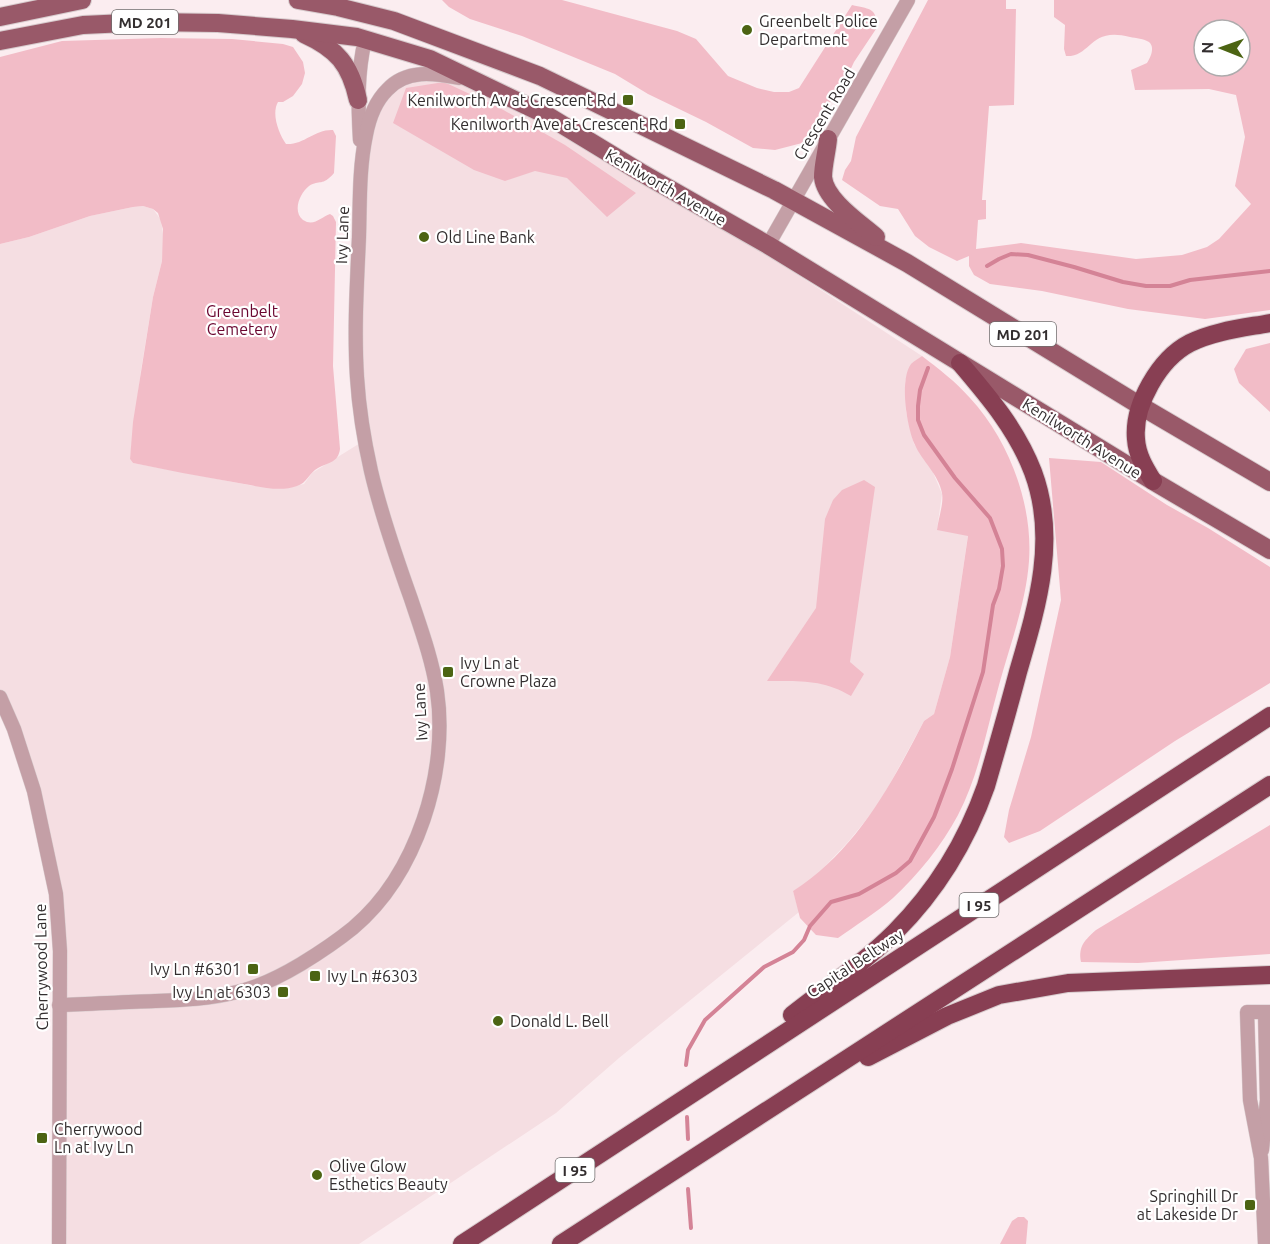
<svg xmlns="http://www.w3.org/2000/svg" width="1270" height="1244" viewBox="0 0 1270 1244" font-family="Ubuntu,sans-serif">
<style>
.built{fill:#f5dee2}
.green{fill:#f2bcc7;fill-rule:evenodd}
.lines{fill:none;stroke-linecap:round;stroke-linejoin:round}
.stream{stroke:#d48396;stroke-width:4}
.minor-casing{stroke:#d7cbcd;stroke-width:15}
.major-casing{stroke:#d7cbcd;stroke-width:20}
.highway-casing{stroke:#d7cbcd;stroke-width:20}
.minor{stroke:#c49fa6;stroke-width:14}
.major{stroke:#995969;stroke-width:18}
.highway{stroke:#883f53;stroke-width:18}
.poi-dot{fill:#4c6413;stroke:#fff;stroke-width:2}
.labels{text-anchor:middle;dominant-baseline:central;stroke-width:4.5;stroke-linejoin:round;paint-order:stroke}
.shield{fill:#fff;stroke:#706d6d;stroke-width:1.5}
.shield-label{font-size:15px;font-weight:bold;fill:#332e2f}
.poi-label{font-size:16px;fill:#332e2f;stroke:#fff;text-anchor:start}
.street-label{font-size:16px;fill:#332e2f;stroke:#fff}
.park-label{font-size:16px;fill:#6a0630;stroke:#fff}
</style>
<rect width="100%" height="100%" fill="#fbedf0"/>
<polygon class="built" points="403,78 476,82 640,172 922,356 912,364 908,371 905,382 906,412 914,444 932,470 942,494 937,529 968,535 950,657 934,714 924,721 879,804 848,842 814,878 793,891 799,912 619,1058 556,1113 359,1244 59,1244 52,869 0,697 0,244 29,237 90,216 133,207 143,206 153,209 161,220 164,241 162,261 153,297 141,370 130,459 133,463 254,486 284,488 304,484 312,473 365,440 357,378 371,116"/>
<g class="green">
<path d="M442 0H562L677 31 696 39 728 76 757 88 774 92H789L799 88 852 5C870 9 878 8 876 29L854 62 840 92 823 109 806 142 775 150 753 148 706 122 648 94 615 74 522 36 470 19 449 7Z"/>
<path d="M928 0H1006V9H1016L1014 105 989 106 982 200H986V219L978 220 976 249 1021 243 1136 259 1182 255 1207 247 1219 239 1251 204 1235 186 1245 137 1236 95 1209 89 1135 90 1131 70 1147 63C1151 57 1155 47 1149 42 1144 39 1136 38 1130 37 1089 26 1092 57 1066 56L1064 49 1065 25 1054 17V0H1270V310L1205 319 1128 309 1042 291 990 284 974 275 969 266V256L957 261 929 247 915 236 898 209 880 206 842 180 845 170 851 161 856 137ZM1204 30H1240V66H1204Z"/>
<path d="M161 38 232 39 283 44 293 47 303 62 305 73 302 84 293 96 283 102H278C271 114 279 134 286 144 304 145 315 129 333 130L336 136 334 173C322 187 320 179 309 186 300 193 292 211 303 220 314 227 321 217 330 214L333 216 336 222 333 366 340 449C338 463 329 462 318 468 309 473 307 483 297 486 278 493 253 485 233 482 199 476 166 470 133 463L130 459 133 422 153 297 162 261 163 229 158 213 153 209 143 206 133 207 90 216 29 237 0 244V57L62 41Z"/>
<polygon points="444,82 500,108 565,145 636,193 607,217 567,178 535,171 505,181 474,170 393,123 406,88"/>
<polygon points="1270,343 1270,412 1239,383 1234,369 1246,349"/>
<path d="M922 356C939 369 956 382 970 398 1009 440 1033 504 1029 561 1026 603 1010 645 999 685 987 728 979 775 958 815 942 845 918 875 893 898 876 913 856 925 838 938L816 935 800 918 793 891C856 851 891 785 924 721L934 714 950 657 968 536 937 530C938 519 944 504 942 493 939 475 922 461 915 445 907 428 899 380 911 364 914 361 919 358 922 356Z"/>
<polygon points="1049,458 1101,462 1167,505 1208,528 1270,567 1270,683 1175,741 1040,831 1009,843 1004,837 1009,810 1031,737 1061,600"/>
<path d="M864 480 875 487 850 662 864 674 851 696C823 679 798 681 767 681L816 608 825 519 833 500 842 490Z"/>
<path d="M1270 825V954L1138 963 1081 962C1078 946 1085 940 1096 930Z"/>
<polygon points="1018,1217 1024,1217 1028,1221 1026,1244 1000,1244 1012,1221"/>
</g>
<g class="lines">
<g class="stream">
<polyline points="987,266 999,259 1011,254 1028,255 1074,267 1123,282 1146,286 1170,286 1190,280 1270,271"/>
<polyline points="686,1065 688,1050 705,1020 764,967 793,952 804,940 810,926 831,902 859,894 896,873 910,861 934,817 952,769 983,672 993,605 999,589 1003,566 1002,549 990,518 955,478 924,435 918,420 918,406 920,390 928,368"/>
<polyline points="687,1117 688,1139"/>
<polyline points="688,1189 691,1228"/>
</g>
<g class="minor-casing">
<g id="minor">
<path d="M360 140C358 106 357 73 365 40"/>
<polyline points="768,245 908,0"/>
<polyline points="0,697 14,729 34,791 56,894 60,951 59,1244"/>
<path d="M59 1005C91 1004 123 1002 155 1001 182 1000 210 999 237 992 259 987 281 976 301 964 319 953 337 941 353 928 417 874 449 772 437 691 432 659 421 629 411 599 396 557 381 514 371 471 364 440 359 409 357 377 354 330 357 283 359 237 360 203 359 168 366 135 369 119 375 102 387 90 406 69 434 73 459 78"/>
<polyline points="1262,1150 1267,1100 1265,1013"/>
<polyline points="1265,1244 1261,1158 1250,1100 1247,1012 1270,1012"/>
</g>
</g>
<g class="major-casing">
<g id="major">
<polyline points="298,0 338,7 394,21 540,76 774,190 907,263 1139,405 1270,482"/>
<polyline points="0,17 82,0"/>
<path d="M304 34C337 49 350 64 358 100"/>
<polyline points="0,41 83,25 147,22 218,23 292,29 357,37 430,59 548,116 640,172 768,245 1153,481 1270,550"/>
<path d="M828 139C827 151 823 165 823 177 825 200 860 223 876 237"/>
</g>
</g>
<g class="highway-casing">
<g id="highway">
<path d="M1153 481C1145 468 1137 455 1136 439 1133 405 1159 359 1190 343 1214 331 1243 328 1270 323"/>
<path d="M792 1015C826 988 864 963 895 932 936 891 967 840 986 786 997 748 1008 710 1018 672 1037 607 1058 539 1033 472 1017 430 989 397 960 363"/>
<polyline points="868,1057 947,1016 999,995 1068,983 1270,975"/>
<polyline points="462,1244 1270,716"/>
<polyline points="561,1244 1270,785"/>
</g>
</g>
<use href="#minor" class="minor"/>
<use href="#major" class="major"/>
<use href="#highway" class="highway"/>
</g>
<g class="poi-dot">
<circle cx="747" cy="30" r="6"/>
<rect x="622" y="94" width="12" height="12" rx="3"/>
<rect x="674" y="118" width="12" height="12" rx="3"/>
<circle cx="424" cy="237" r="6"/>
<rect x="442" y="666" width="12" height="12" rx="3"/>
<rect x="247" y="963" width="12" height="12" rx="3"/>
<rect x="309" y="970" width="12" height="12" rx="3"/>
<rect x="277" y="986" width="12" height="12" rx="3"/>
<circle cx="498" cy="1021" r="6"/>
<rect x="36" y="1132" width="12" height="12" rx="3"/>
<circle cx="317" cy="1175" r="6"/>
<rect x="1244" y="1199" width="12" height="12" rx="3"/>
</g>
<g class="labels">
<g class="shield">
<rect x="112" y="10" width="66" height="24" rx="4.5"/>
<rect x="990" y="322" width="66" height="24" rx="4.5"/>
<rect x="959.5" y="893" width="39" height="24" rx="4.5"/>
<rect x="555.5" y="1158" width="39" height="24" rx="4.5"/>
</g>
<g class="shield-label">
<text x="145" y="22">MD 201</text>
<text x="1023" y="334">MD 201</text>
<text x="979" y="905">I 95</text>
<text x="575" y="1170">I 95</text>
</g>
<g class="poi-label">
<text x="759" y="21">Greenbelt Police<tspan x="759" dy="18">Department</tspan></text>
<text x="616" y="100" text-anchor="end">Kenilworth Av at Crescent Rd</text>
<text x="668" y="124" text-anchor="end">Kenilworth Ave at Crescent Rd</text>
<text x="436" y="237">Old Line Bank</text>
<text x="460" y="663">Ivy Ln at<tspan x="460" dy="18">Crowne Plaza</tspan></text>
<text x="241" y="969" text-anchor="end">Ivy Ln #6301</text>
<text x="327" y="976">Ivy Ln #6303</text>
<text x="271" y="992" text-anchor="end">Ivy Ln at 6303</text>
<text x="510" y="1021">Donald L. Bell</text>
<text x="54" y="1129">Cherrywood<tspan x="54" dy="18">Ln at Ivy Ln</tspan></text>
<text x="329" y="1166">Olive Glow<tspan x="329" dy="18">Esthetics Beauty</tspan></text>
<text x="1238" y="1196" text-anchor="end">Springhill Dr<tspan x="1238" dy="18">at Lakeside Dr</tspan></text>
</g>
<g class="street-label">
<text transform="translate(824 114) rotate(-59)">Crescent Road</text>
<text transform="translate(666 187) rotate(30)">Kenilworth Avenue</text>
<text transform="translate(342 235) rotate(-88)">Ivy Lane</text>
<text transform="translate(1082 438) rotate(32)">Kenilworth Avenue</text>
<text transform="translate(420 712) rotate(-93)">Ivy Lane</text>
<text transform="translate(855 963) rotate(-33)">Capital Beltway</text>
<text transform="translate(41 967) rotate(-91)">Cherrywood Lane</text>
</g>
<g class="park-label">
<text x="242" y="311">Greenbelt<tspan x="242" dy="18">Cemetery</tspan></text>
</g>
</g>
<g transform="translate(1222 48) rotate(271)"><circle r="28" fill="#ffffff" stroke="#adabac" stroke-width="1.5"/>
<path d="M0-4.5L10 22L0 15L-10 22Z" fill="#4c6413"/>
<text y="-9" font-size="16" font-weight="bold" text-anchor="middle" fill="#332e2f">N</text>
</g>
</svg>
